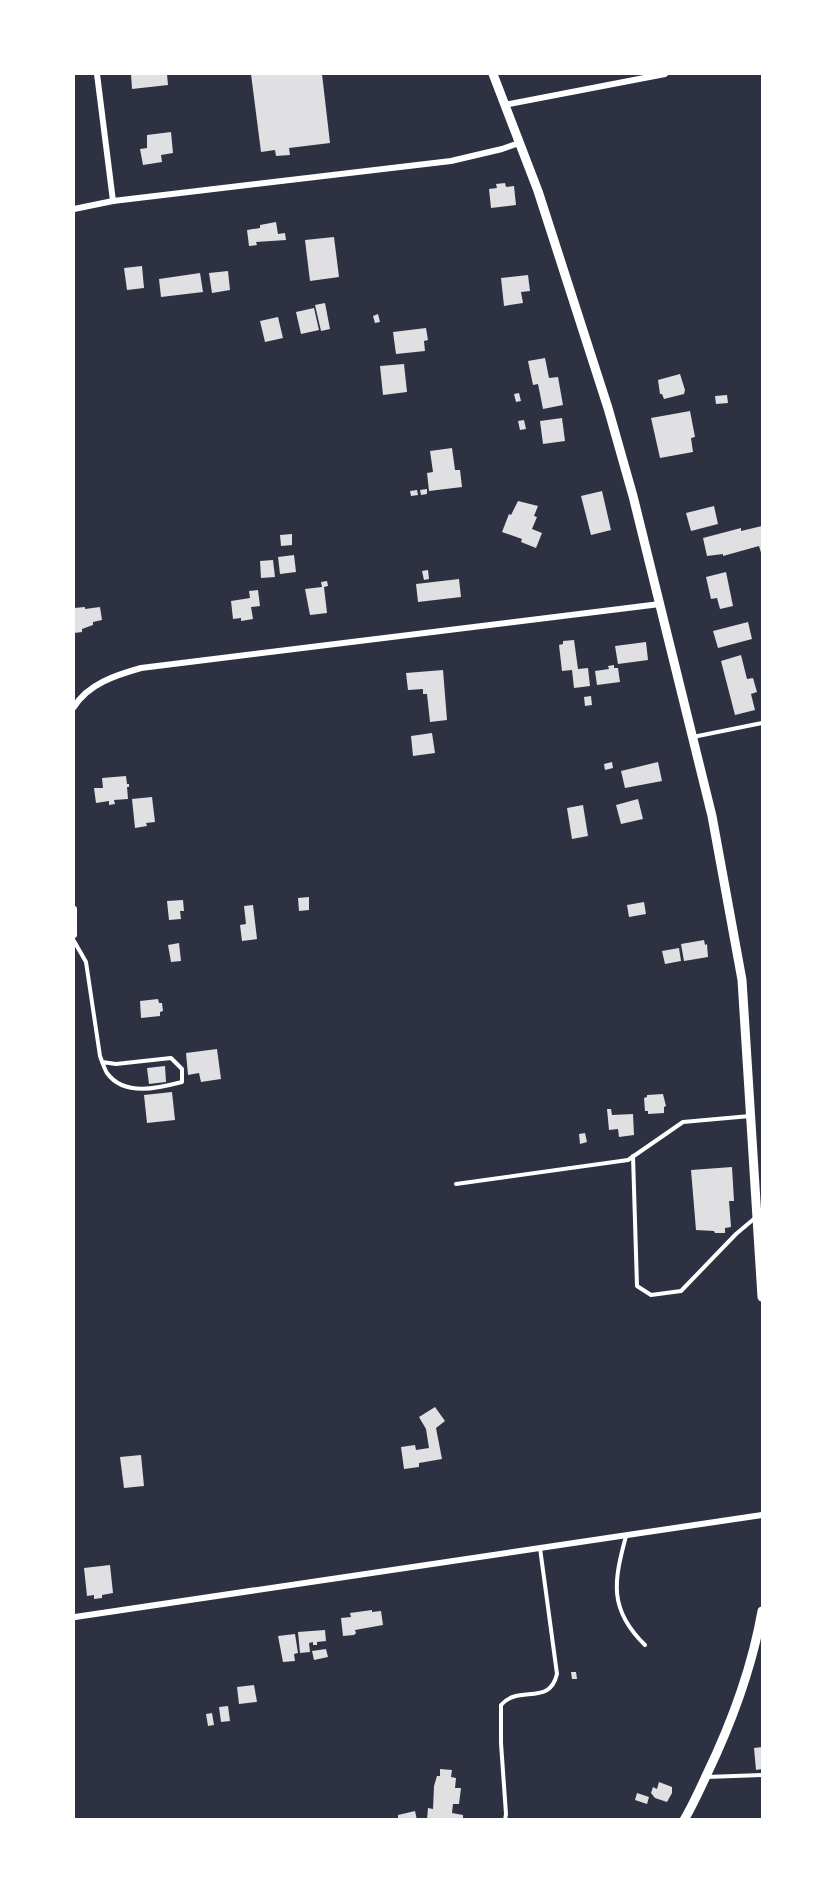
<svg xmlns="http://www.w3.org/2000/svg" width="836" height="1893" viewBox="0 0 836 1893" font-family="'Open Sans',sans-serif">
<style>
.building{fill:#e0e0e3}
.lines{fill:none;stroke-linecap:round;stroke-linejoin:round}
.service{stroke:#fff;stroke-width:4}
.minor{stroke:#fff;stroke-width:6}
.tertiary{stroke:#fff;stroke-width:9}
</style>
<rect width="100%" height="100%" fill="#2d3142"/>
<g class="building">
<polygon points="131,74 167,74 168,85 132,89"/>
<polygon points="251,74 322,74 330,143 289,148 290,155 276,156 275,150 261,152"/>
<polygon points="171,132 173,153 161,155 162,162 143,165 140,149 147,148 147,135"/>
<polygon points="505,183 506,187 514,186 516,205 491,208 489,189 497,188 496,184"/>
<polygon points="276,222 278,234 285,233 286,240 256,242 257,245 249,246 247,230 260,228 260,225"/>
<polygon points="334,237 339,277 310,281 305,240"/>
<polygon points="142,266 144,288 127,290 124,268"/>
<polygon points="228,271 230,290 212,293 209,273"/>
<polygon points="200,273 203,292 161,297 159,279"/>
<polygon points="528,275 530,291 521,292 523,303 504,306 501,278"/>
<polygon points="325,303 330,329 321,331 315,305"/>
<polygon points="314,308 319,330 301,334 296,312"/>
<polygon points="378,314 380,322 375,323 373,316"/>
<polygon points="278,317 283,338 265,342 260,321"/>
<polygon points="426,328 428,340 424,341 425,351 396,354 393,332"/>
<polygon points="545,358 549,378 558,377 563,405 543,409 538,384 533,385 528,361"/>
<polygon points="404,364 407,392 383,395 380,366"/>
<polygon points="680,374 685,390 684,394 664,399 662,394 660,394 658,380"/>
<polygon points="519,393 521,401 516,402 514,394"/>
<polygon points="727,395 728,403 716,404 715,396"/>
<polygon points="690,411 695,437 691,438 693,452 660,458 651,418"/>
<polygon points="562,418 565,441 543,444 540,421"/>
<polygon points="524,420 526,429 520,430 518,421"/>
<polygon points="452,448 455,470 460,470 462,487 429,491 427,473 433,472 430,451"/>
<polygon points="427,489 427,494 421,495 420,490"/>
<polygon points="417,490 418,495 411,496 410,491"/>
<polygon points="602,491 611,530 591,535 581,496"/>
<polygon points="518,501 538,506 534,516 537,517 532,529 542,533 536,548 521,542 522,539 502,532 509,514 511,515"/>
<polygon points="714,506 718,524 691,531 686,513"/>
<polygon points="762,526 762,556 759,546 723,556 723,554 707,556 703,538 741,528 741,531"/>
<polygon points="292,534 292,545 281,546 280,535"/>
<polygon points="294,555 296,572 280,574 278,557"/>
<polygon points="273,560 275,577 261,578 260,561"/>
<polygon points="428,570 429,579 424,580 422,571"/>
<polygon points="726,572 733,606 720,609 717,598 711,599 706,577"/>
<polygon points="459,579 461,597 418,602 416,584"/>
<polygon points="327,581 328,586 324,587 327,613 310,615 305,589 322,587 321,582"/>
<polygon points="258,590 260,606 251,607 253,619 241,621 241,618 233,619 231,601 250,598 249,591"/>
<polygon points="85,607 85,609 100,607 102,620 93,622 93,625 82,629 82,632 74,633 74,608"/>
<polygon points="748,622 752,639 718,648 713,631"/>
<polygon points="574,640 578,669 588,668 590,686 574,688 572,670 562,671 559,645 563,644 563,641"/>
<polygon points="646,642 648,660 618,664 615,646"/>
<polygon points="741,655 747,679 753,678 757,692 751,694 755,710 735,715 721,661"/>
<polygon points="614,665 614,668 618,668 620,682 597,685 595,671 609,669 608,666"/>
<polygon points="443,670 447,720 430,722 427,694 423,694 423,689 408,690 406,673"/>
<polygon points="591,696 592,705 585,706 584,697"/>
<polygon points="432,733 435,753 413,756 411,736"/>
<polygon points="612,762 613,768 605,770 604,764"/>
<polygon points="658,762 662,781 625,788 621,771"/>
<polygon points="126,776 127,784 129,784 129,787 127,787 128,799 114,800 115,804 109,805 109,801 96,803 94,788 103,788 102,778"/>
<polygon points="152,797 155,822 146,823 147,826 135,828 132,799"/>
<polygon points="638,799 643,819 621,824 616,805"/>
<polygon points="583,805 588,836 572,839 567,808"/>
<polygon points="309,897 309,910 299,911 298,898"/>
<polygon points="183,900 184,911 180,911 181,919 169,920 167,901"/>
<polygon points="644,902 646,914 629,917 627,905"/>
<polygon points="253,905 257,939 242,941 240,925 246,924 244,906"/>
<polygon points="704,940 705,945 707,944 708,957 684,961 681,944"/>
<polygon points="179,943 181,961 171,962 168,945"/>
<polygon points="679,948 681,961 665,964 662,951"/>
<polygon points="158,999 159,1003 162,1003 163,1011 160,1012 160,1016 141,1018 140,1001"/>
<polygon points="217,1049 221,1079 201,1082 199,1073 188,1075 186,1053"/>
<polygon points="165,1066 166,1082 149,1084 147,1068"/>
<polygon points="172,1092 175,1120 147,1123 144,1095"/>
<polygon points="663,1094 666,1106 664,1107 664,1113 648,1114 648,1111 645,1111 644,1098 647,1097 647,1095"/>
<polygon points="607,1109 611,1109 612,1115 633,1114 634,1135 619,1137 618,1129 609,1130"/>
<polygon points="585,1133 587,1142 580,1144 579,1134"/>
<polygon points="732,1167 734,1201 729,1201 731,1227 725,1228 725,1233 715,1233 714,1231 696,1230 691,1170"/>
<polygon points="435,1407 445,1421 436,1428 442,1459 419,1463 419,1467 404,1469 401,1447 415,1445 416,1450 429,1448 426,1429 419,1417"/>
<polygon points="141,1455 144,1486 124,1488 120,1457"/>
<polygon points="110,1565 113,1593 102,1595 102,1598 94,1599 94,1595 87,1596 84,1568"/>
<polygon points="372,1610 372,1612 381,1611 383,1625 355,1630 356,1633 354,1635 343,1636 341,1618 351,1617 350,1613"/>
<polygon points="325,1630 326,1641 317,1642 317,1645 313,1645 313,1642 309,1643 310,1652 300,1653 298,1632"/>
<polygon points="295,1634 298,1653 294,1654 295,1661 283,1662 278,1636"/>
<polygon points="326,1649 328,1657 314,1660 312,1651"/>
<polygon points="571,1672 576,1672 577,1679 572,1679"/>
<polygon points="254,1685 257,1702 239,1704 237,1687"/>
<polygon points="228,1706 230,1721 221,1722 219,1707"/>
<polygon points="212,1713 214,1725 208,1726 206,1714"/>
<polygon points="762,1747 762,1769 756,1770 754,1748"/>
<polygon points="440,1769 452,1770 451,1777 456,1778 455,1788 461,1788 459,1804 453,1804 452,1813 463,1815 463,1820 427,1820 428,1808 433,1809 434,1786 437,1776 440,1776"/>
<polygon points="659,1782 672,1787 672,1793 667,1802 655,1798 651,1793 653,1787 657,1789"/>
<polygon points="637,1793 649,1797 647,1804 635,1800"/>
<polygon points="415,1811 417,1820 394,1820 398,1818 398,1815"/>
</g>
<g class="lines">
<g class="service">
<polyline points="693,737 762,723"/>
<path d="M74 941 86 962 100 1056C102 1061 104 1068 107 1073 124 1097 159 1088 182 1082V1069L171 1058 116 1064 102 1062"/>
<polyline points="633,1156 637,1286 651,1295 681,1291 736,1234 755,1218"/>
<polyline points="456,1184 628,1160 683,1122 750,1116"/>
<path d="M626 1536C614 1581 608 1609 645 1645"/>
<polyline points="706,1777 762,1775"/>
<path d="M505 1820 506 1814 501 1743V1705C519 1684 549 1707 557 1674L540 1548"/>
</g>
<g class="minor">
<polyline points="97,74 113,201"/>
<polyline points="504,105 665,74"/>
<polyline points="74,209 113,201 451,161 502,149 519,143"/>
<path d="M74 707C88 684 116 675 141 668L660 604"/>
<polyline points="74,909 74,935"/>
<polyline points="75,1617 762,1515"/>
</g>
<g class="tertiary">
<polyline points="493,74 538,191 608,408 633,496 712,816 742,980 762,1297"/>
<path d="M684 1820C693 1805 700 1789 707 1774 732 1722 752 1668 762 1611"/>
</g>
</g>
<rect width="836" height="1893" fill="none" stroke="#ffffff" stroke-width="150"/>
</svg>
